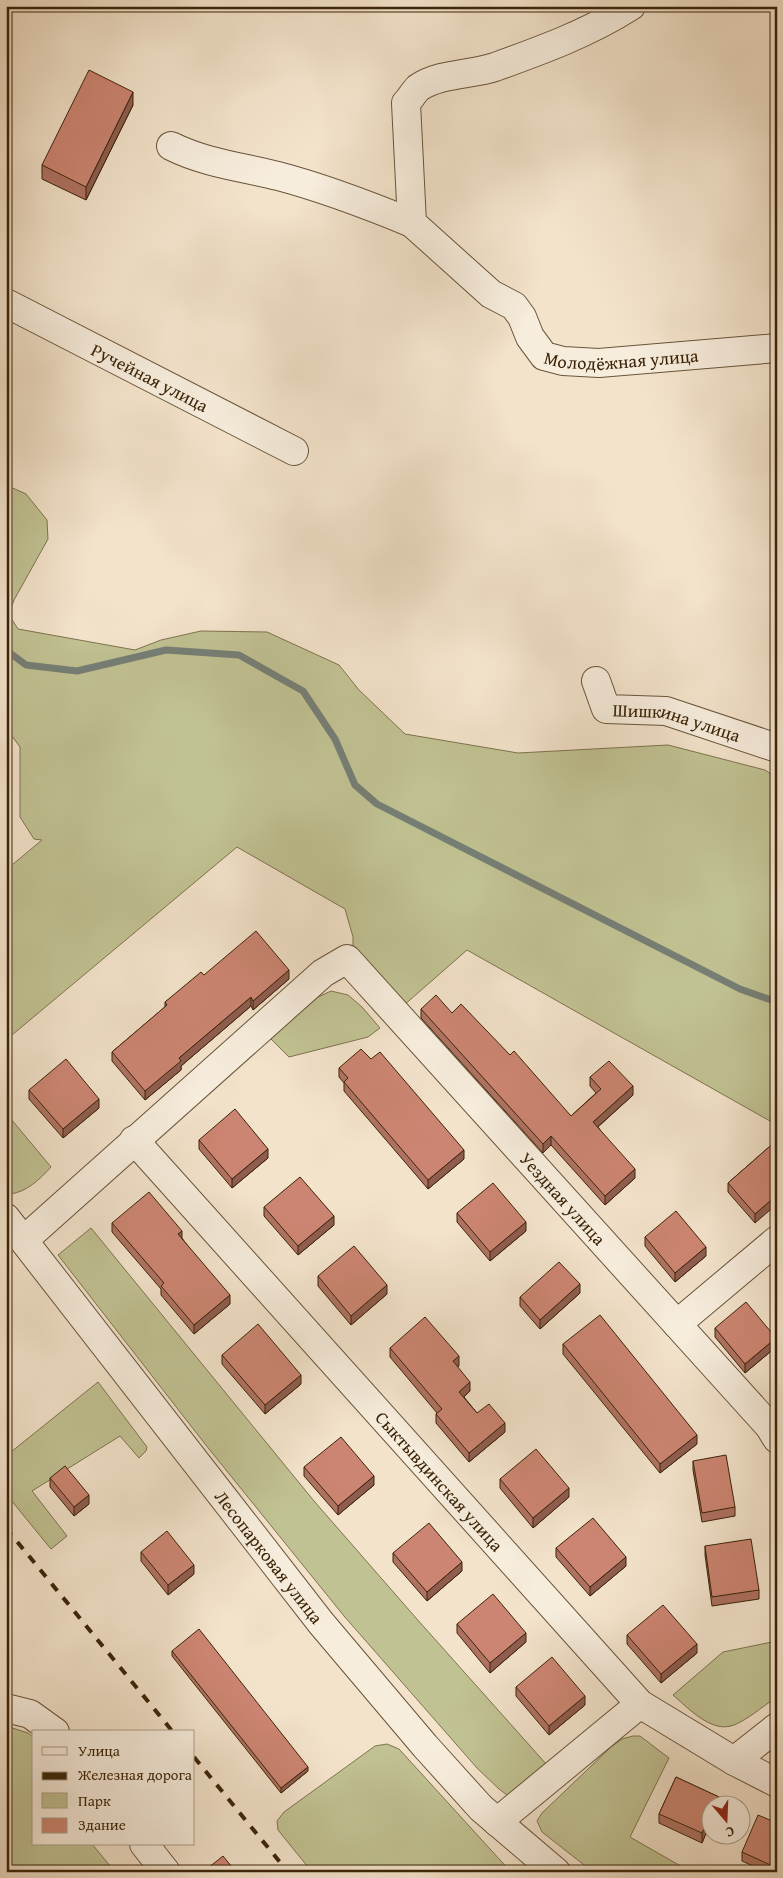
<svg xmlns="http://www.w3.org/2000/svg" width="783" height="1878" viewBox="0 0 783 1878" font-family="'Gentium Book Plus',serif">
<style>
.green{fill:#c1c293;stroke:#7e734e}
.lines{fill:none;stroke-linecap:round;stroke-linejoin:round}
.stream{stroke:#767f76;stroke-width:7}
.minor-casing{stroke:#695439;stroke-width:30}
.minor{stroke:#f7eddd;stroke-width:28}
.rail{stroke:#3b2408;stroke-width:4;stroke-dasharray:9 9;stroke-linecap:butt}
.wall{fill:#af7262;stroke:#3b2408}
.shaded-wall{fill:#8f5d50;stroke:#3b2408}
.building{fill:#cc8572;stroke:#3b2408}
.labels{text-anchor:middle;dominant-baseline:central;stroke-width:5;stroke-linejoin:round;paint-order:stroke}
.street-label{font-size:18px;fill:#3b2408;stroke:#f7eddd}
</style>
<rect width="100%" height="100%" fill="#f3e3cb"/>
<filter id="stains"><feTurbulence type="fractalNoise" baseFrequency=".004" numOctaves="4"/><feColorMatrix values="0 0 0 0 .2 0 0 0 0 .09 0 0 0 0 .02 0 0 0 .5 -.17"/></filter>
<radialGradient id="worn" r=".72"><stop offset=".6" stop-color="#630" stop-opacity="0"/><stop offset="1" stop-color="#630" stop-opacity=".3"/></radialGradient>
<g class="green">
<polygon points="6,485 26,494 47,520 48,539 14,600 9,615 18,629 135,650 161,640 201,631 267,632 339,665 359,690 405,734 518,753 668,745 765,770 777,778 777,1125 467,950 403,1006 353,949 353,937 345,909 237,847 6,1040 6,870 42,840 34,839 20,817 20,747 6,728"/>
<polygon points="331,991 348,995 362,1007 380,1028 368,1037 289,1057 270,1038 318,997"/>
<path d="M6 1113 51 1167C40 1179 27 1192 10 1194L6 1189Z"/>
<polygon points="91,1228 314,1501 416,1618 547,1765 511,1798 499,1789 477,1768 344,1616 205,1444 58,1255"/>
<polygon points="98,1382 147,1447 146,1451 139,1458 120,1436 32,1491 67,1536 51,1549 6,1494 6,1456"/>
<path d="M777 1641V1695L774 1699C762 1707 747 1720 734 1725 712 1734 688 1708 673 1695L723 1652Z"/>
<polygon points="6,1726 28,1733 34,1738 34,1844 92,1844 115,1872 6,1872"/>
<polygon points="633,1736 640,1736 669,1758 630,1837 691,1872 593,1872 542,1832 537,1821 542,1813 611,1747 622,1739"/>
<polygon points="387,1744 399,1749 511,1872 312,1872 278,1830 277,1821 284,1812 375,1746"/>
</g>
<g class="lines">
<polyline class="stream" points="6,650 26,665 77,671 166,650 239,655 303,691 335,739 355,785 377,804 740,989 777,1002"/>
<g class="minor-casing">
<g id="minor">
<path id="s1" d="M631 6C589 33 542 50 495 67 471 75 440 73 418 88 414 92 410 99 406 103L412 223 491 294 514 306 522 317 530 337 544 356 563 361 599 363 777 348"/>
<path d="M171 146C205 163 242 167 278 176 324 188 368 205 412 223"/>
<path id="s2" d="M6 303 294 451"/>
<path id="s3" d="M596 681 606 709 666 711 777 748"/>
<path id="s4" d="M134 1140 640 1704 734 1761 777 1783"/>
<path id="s5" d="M6 1218 321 1623 425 1746 481 1808 556 1872"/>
<path id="s6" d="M24 1240 323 973 347 959 769 1426 777 1439"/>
<polyline points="677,1324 777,1240"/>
<polyline points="6,1708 30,1714 55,1732"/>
<polyline points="734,1761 777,1727"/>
<polyline points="497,1822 640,1704"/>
<polyline points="144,1844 166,1872"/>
</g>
</g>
<use href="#minor" class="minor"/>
<g class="rail">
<polyline points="6,1528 173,1732"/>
<polyline points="194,1757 288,1872"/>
</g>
</g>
<g class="wall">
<polygon points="133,105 86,200 42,179 42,165"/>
<polygon points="204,975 289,979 253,1010 251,1006 181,1066 181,1070 145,1100 112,1061 112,1052 165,1007 165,1002"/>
<polygon points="421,1009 452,1013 510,1055 571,1116 596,1093 590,1086 590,1077 633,1095 598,1127 635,1178 605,1205 551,1145 543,1153 421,1018"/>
<polygon points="371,1059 464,1159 428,1189 344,1091 344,1083 339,1077 339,1068"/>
<polygon points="29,1090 99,1108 63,1138 29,1099"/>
<polygon points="199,1140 268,1158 232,1188 199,1149"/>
<polygon points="777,1140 755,1223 728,1192 728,1183"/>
<polygon points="264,1207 334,1225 298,1255 264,1216"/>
<polygon points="457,1213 526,1231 490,1261 457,1222"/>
<polygon points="112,1223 182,1238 230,1304 194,1334 161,1295 161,1289 112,1232"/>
<polygon points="645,1237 706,1256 675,1282 645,1246"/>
<polygon points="318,1276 387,1294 351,1325 318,1286"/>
<polygon points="580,1293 540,1329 520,1306 520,1297"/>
<polygon points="715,1328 776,1347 745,1373 715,1337"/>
<polygon points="563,1344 697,1444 660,1473 563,1354"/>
<polygon points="390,1348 459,1366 457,1367 470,1391 464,1397 477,1413 505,1432 469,1462 436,1423 436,1414 437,1413 390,1357"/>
<polygon points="222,1355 301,1384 265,1414 222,1364"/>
<polygon points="693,1461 735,1507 735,1516 702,1522 693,1470"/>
<polygon points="304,1467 374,1485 338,1515 304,1476"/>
<polygon points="50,1478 89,1504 74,1516 50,1487"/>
<polygon points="500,1479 569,1497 533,1528 500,1488"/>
<polygon points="705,1546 759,1590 759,1599 712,1606 705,1555"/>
<polygon points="556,1548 626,1566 590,1596 556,1557"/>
<polygon points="141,1552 194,1574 168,1595 141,1561"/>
<polygon points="393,1553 462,1571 427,1601 393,1562"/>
<polygon points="457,1624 526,1642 490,1673 457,1633"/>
<polygon points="627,1635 697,1653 661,1683 627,1644"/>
<polygon points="172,1651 308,1771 281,1793 172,1656"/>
<polygon points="516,1687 585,1705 549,1735 516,1696"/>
<polygon points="676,1777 719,1797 719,1806 710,1806 710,1824 702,1843 659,1823 659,1814"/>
<polygon points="777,1823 777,1872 766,1872 742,1861 742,1852"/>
</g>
<g class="shaded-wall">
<polygon points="133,92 133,105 86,200 86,187"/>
<polygon points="289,970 289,979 253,1010 253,1001"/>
<polygon points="251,997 251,1006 181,1066 181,1070 145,1100 145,1091 179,1058"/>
<polygon points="633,1086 633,1095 593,1131 593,1122"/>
<polygon points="99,1099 99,1108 63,1138 63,1129"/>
<polygon points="551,1136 551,1145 543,1153 543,1144"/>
<polygon points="268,1149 268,1158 232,1188 232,1179"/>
<polygon points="464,1150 464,1159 428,1189 428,1180"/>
<polygon points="635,1169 635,1178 605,1205 605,1196"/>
<polygon points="777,1195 777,1204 755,1223 755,1214"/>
<polygon points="334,1216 334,1225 298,1255 298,1246"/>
<polygon points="526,1222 526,1231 490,1261 490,1252"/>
<polygon points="182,1231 182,1240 178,1234"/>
<polygon points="706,1247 706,1256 675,1282 675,1273"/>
<polygon points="580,1284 580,1293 540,1329 540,1320"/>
<polygon points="387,1285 387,1294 351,1325 351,1316"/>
<polygon points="230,1295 230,1304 194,1334 194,1325"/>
<polygon points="776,1338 776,1347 745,1373 745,1364"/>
<polygon points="459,1356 459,1366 453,1370 453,1361"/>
<polygon points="8,1373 8,1382 6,1383 6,1374"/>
<polygon points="301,1375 301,1384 265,1414 265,1405"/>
<polygon points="470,1382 470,1391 459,1401 459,1392"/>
<polygon points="505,1423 505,1432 469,1462 469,1453"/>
<polygon points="697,1435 697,1444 660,1473 660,1464"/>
<polygon points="374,1476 374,1485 338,1515 338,1506"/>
<polygon points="569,1488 569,1497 533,1528 533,1518"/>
<polygon points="89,1495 89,1504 74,1516 74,1507"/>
<polygon points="626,1557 626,1566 590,1596 590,1587"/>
<polygon points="462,1562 462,1571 427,1601 427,1592"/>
<polygon points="194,1565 194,1574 168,1595 168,1585"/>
<polygon points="526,1633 526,1642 490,1673 490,1663"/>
<polygon points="697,1644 697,1653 661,1683 661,1674"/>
<polygon points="585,1696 585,1705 549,1735 549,1726"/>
<polygon points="308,1767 308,1771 281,1793 281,1788"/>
<polygon points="719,1797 719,1806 715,1806"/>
<polygon points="710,1815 710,1824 702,1843 702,1833"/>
</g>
<g class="building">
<polygon points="89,70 133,92 86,187 42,165"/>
<polygon points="256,931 289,970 253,1001 251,997 179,1058 181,1061 145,1091 112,1052 167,1005 165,1002 201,972 204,975"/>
<polygon points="436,995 452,1013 461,1004 510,1055 514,1051 571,1116 601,1089 590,1077 609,1061 633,1086 593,1122 635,1169 605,1196 551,1136 543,1144 421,1009"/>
<polygon points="361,1049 371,1059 380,1052 464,1150 428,1180 344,1082 348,1078 339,1068"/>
<polygon points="66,1059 99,1099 63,1129 29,1090"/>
<polygon points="235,1109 268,1149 232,1179 199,1140"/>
<polygon points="777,1140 777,1195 755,1214 728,1183"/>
<polygon points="300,1177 334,1216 298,1246 264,1207"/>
<polygon points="493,1183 526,1222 490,1252 457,1213"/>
<polygon points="149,1192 182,1231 178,1234 230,1295 194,1325 161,1286 164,1283 112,1223"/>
<polygon points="676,1211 706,1247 675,1273 645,1237"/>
<polygon points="354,1246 387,1285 351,1316 318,1276"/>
<polygon points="559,1262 580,1284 540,1320 520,1297"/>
<polygon points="746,1302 776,1338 745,1364 715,1328"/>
<polygon points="600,1315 697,1435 660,1464 563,1344"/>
<polygon points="425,1317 459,1356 453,1361 470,1382 459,1392 477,1413 489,1404 505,1423 469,1453 436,1414 442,1409 390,1348"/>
<polygon points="258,1324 301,1375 265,1405 222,1355"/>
<polygon points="341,1437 374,1476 338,1506 304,1467"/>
<polygon points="536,1449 569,1488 533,1518 500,1479"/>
<polygon points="726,1455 735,1507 702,1513 693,1461"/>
<polygon points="65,1466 89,1495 74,1507 50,1478"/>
<polygon points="593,1518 626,1557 590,1587 556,1548"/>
<polygon points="429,1523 462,1562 427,1592 393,1553"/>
<polygon points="167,1531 194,1565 168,1585 141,1552"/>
<polygon points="751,1539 759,1590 712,1597 705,1546"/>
<polygon points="493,1594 526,1633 490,1663 457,1624"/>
<polygon points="663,1605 697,1644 661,1674 627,1635"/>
<polygon points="199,1629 308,1767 281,1788 172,1651"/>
<polygon points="552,1657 585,1696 549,1726 516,1687"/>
<polygon points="676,1777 719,1797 715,1806 710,1806 710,1815 702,1833 659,1814"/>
<polygon points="758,1815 777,1823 777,1868 742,1852"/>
<polygon points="223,1856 236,1872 203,1872"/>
</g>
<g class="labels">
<g class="street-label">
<text stroke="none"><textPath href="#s1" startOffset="638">Молодёжная улица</textPath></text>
<text stroke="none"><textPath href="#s2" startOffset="162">Ручейная улица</textPath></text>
<text stroke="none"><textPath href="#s3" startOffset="102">Шишкина улица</textPath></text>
<text stroke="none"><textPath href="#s6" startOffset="751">Уездная улица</textPath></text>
<text stroke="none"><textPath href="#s4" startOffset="458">Сыктывдинская улица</textPath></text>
<text stroke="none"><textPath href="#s5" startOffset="429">Лесопарковая улица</textPath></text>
</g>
</g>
<rect width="783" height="1878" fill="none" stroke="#f3e3cb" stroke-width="25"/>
<rect x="8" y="8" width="768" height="1863" fill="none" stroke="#3b2408" stroke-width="2.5"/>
<rect x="12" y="12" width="758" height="1853" fill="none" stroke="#3b2408"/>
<rect x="32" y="1730" width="162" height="115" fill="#f7eddd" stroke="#ac9d88"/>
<rect x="42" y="1747" width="25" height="8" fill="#f7eddd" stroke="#ac9d88"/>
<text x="78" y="1756" font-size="15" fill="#3b2408">Улица</text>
<rect x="42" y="1772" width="25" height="8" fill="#3b2408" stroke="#ac9d88"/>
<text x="78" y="1780" font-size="15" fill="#3b2408">Железная дорога</text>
<rect x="42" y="1793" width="25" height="15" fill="#c1c293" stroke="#ac9d88"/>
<text x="78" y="1806" font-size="15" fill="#3b2408">Парк</text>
<rect x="42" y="1818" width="25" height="15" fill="#cc8572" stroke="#ac9d88"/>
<text x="78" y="1830" font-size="15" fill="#3b2408">Здание</text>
<g transform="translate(726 1820) rotate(161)"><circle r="24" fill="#f7eddd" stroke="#ac9d88"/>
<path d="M0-4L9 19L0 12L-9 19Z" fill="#8f2418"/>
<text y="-8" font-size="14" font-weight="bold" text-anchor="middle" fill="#3b2408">С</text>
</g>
<rect width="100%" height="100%" filter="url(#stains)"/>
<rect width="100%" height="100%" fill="url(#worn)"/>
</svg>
